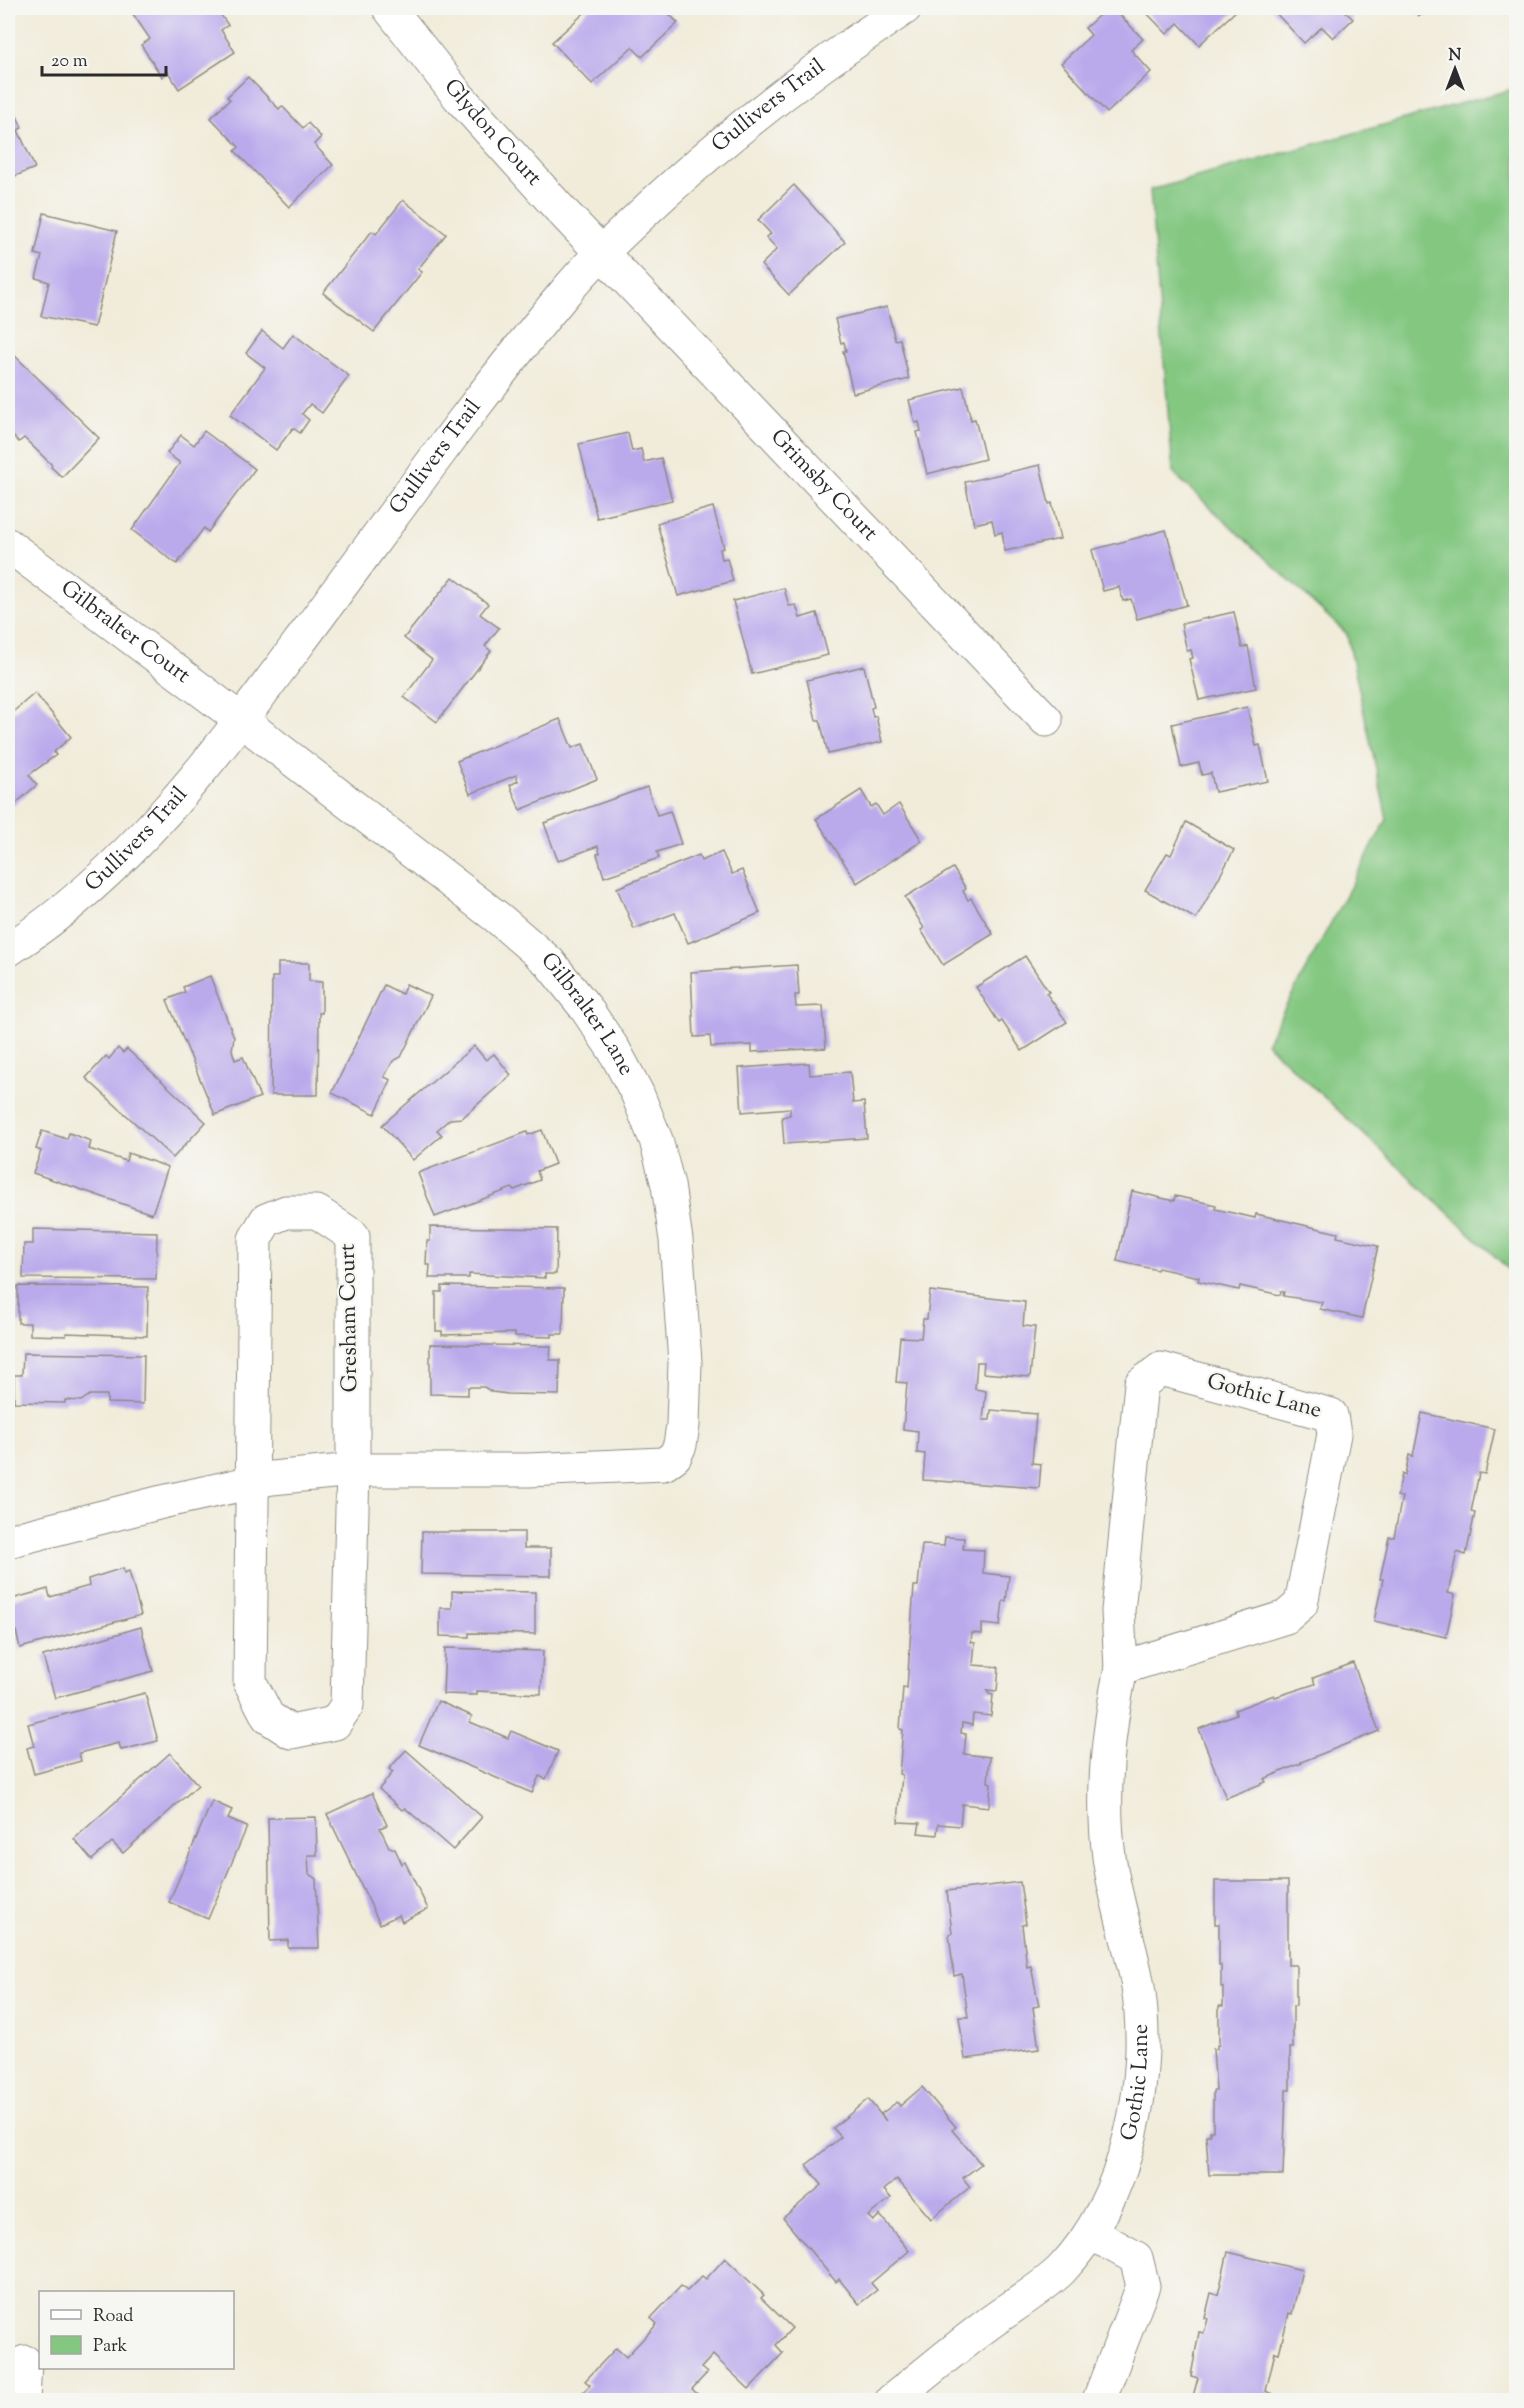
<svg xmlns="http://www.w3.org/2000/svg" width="1524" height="2408" viewBox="0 0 1524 2408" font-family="'Sorts Mill Goudy',serif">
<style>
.green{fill:#83c781;stroke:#577956;stroke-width:1.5}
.building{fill:#baaaec}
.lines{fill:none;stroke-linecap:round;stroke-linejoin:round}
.minor-casing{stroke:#8e8c82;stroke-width:35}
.minor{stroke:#fff;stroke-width:33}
.labels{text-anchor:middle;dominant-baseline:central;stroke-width:4.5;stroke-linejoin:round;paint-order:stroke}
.street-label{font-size:22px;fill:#2b2b2b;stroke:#f6f6f2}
</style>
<rect width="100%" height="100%" fill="#f6f6f2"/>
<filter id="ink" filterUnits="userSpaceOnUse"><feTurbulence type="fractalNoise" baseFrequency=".0167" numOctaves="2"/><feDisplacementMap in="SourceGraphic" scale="12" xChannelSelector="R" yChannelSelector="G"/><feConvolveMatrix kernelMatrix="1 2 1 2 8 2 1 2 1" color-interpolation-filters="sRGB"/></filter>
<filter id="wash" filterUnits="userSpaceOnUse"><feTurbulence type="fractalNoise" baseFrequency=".008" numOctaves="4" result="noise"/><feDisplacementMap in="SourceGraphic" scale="24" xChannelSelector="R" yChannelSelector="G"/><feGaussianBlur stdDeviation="1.35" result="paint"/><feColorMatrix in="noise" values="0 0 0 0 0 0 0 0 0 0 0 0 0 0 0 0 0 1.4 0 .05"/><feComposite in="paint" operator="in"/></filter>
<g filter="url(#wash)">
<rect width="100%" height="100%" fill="#f1ecda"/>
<polygon class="green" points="1516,88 1516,1276 1266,1043 1387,819 1347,634 1173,473 1150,190"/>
<g id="blocks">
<g class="building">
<polygon points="129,8 216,8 228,25 221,30 235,52 179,89 168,72 162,77 141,45 150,39"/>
<polygon points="590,8 663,8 678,23 642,57 632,47 592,84 552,42"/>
<polygon points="1107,8 1113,8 1143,39 1131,50 1151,72 1107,113 1061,63 1091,35 1085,28"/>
<polygon points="1142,8 1239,8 1199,45 1178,23 1167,34"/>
<polygon points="1271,8 1341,8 1353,19 1333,38 1322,27 1304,43"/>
<polygon points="1415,8 1436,8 1419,16"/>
<polygon points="248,77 279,109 282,106 303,128 308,123 321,137 314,144 333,165 289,207 235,151 239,147 211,118 230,99 227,97"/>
<polygon points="8,95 22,128 18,130 35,168 8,179"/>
<polygon points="794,185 845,242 789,295 761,265 777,249 766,237 771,234 758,220"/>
<polygon points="403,200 446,234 418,269 422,272 374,332 323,293 372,231 376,234"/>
<polygon points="44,213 117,231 94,327 41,316 49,282 36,278 42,256 35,254"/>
<polygon points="887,307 895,340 900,339 909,379 853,393 843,351 846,351 844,342 841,343 835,319"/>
<polygon points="262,331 283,348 293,334 349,376 322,413 310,404 302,414 309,420 300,433 293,428 276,450 230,415 265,368 246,353"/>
<polygon points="12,353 99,438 62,477 51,467 52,465 24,438 19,442 8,431 8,358"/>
<polygon points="963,387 971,420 975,419 985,459 927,474 917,432 921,431 919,422 915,423 909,400"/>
<polygon points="204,431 255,469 208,532 204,528 177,564 132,530 180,463 167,453 181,435 194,445"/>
<polygon points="628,433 632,451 641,449 644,462 661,458 672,500 597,518 579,444"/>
<polygon points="1040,465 1049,504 1052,503 1060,539 1005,551 1002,532 995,534 992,520 974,524 965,482"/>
<polygon points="713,507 724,548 720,549 722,559 727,558 733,581 678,596 657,523"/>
<polygon points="1166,530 1187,605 1137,619 1131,599 1123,601 1119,587 1103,591 1092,550"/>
<polygon points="453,577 488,604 480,614 499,628 485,646 491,651 437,722 404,697 432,660 404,638"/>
<polygon points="784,588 789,606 796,605 800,618 817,613 828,655 752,674 733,601"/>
<polygon points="1234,612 1242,648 1248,646 1256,688 1199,700 1189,659 1193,658 1191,650 1187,651 1181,624"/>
<polygon points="864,666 874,707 871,708 873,717 876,716 882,742 828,754 820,720 816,720 807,680"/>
<polygon points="35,693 71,737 54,752 56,755 29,775 37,785 8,810 8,716"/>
<polygon points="1247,707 1256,746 1260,745 1268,781 1215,792 1211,773 1202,775 1199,763 1181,767 1172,724"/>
<polygon points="560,719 572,748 583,744 597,779 520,810 510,785 518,781 516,775 470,794 457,761"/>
<polygon points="647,787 657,815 670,811 681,844 657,852 659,858 604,877 597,854 600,853 598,846 558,861 544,823"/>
<polygon points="861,790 871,807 876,804 883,815 899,804 922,841 857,883 816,819"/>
<polygon points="1186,822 1234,850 1196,919 1145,890 1167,853 1171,855"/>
<polygon points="722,852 732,874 742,870 760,913 688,943 675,913 634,929 617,888 699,855 701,861"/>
<polygon points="953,868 966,889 963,891 968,900 971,898 993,934 943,965 921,930 924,928 905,897"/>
<polygon points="1025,956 1049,992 1046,993 1067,1022 1022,1051 1002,1021 999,1023 976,987"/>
<polygon points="278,963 309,963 309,981 322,982 322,1013 319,1013 318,1095 271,1095 272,977 278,977"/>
<polygon points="797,965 799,995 795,995 796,1007 823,1006 826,1048 752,1052 752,1045 711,1047 710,1036 694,1037 691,972"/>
<polygon points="210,976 234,1037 232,1050 235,1060 243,1057 260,1097 215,1115 167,1000 185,992 183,987"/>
<polygon points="406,984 431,996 401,1057 393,1061 384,1077 391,1080 375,1114 332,1093 384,985 402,994"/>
<polygon points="474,1046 486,1060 494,1054 511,1075 462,1118 450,1119 437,1130 442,1135 413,1160 382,1125"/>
<polygon points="118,1048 123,1053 127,1049 206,1122 173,1158 86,1078 106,1056 109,1059"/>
<polygon points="809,1063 810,1075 850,1072 853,1103 864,1102 867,1138 784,1144 782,1117 790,1115 790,1108 742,1112 739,1068"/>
<polygon points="542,1130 555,1164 537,1171 540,1180 514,1190 512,1188 435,1217 418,1173 527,1132 528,1135"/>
<polygon points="42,1131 67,1139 69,1133 91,1141 89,1149 126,1161 128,1153 168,1167 152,1214 33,1173 41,1151 36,1149"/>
<polygon points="1132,1191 1174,1201 1175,1196 1216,1205 1215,1209 1255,1218 1256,1214 1338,1233 1337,1237 1378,1246 1362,1318 1320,1309 1322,1302 1283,1296 1284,1292 1281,1291 1280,1295 1240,1286 1239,1290 1198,1281 1199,1277 1158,1268 1157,1270 1117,1261"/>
<polygon points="430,1227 557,1229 556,1274 545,1274 545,1278 469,1274 469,1278 429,1278 430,1265 426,1265 427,1241 430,1241"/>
<polygon points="33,1229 157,1232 156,1279 23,1278 24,1244 33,1244"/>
<polygon points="18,1286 148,1287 147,1336 66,1333 66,1336 30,1335 30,1323 18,1323"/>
<polygon points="442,1286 564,1288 563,1334 552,1334 552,1337 515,1336 515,1333 442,1335 442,1331 436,1331 436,1292 442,1292"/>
<polygon points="930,1291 1025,1302 1023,1326 1035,1327 1030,1377 983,1373 984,1362 977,1362 975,1389 986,1391 983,1420 990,1420 991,1410 1036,1414 1032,1463 1041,1464 1039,1488 923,1480 925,1454 917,1453 918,1431 903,1429 907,1383 896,1382 900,1337 921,1338 923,1319 927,1319"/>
<polygon points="430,1344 551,1346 550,1360 560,1360 559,1395 508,1394 492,1392 484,1387 468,1387 468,1395 430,1394"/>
<polygon points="23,1353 144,1355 143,1404 107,1403 107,1395 90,1395 81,1401 65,1400 65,1403 14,1402 14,1375 22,1375"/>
<polygon points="1422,1413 1495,1429 1485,1474 1479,1473 1471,1512 1475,1513 1466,1555 1457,1552 1448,1593 1455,1595 1446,1637 1374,1621 1383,1579 1380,1579 1389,1537 1394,1537 1402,1497 1397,1496 1402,1474 1405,1475 1409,1455 1413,1456"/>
<polygon points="422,1532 524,1532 524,1548 551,1548 551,1576 421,1574"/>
<polygon points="945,1537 964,1538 963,1549 984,1550 983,1573 1009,1576 1006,1601 1003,1601 1000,1626 982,1624 982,1634 972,1633 971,1642 975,1643 973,1665 999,1667 997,1691 986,1690 989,1694 993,1695 991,1716 973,1714 972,1725 962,1723 961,1733 966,1734 964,1754 990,1757 988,1782 991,1783 989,1807 962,1804 960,1826 938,1824 937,1835 918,1833 920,1823 898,1822 902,1775 899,1774 903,1730 900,1729 903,1687 907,1688 914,1586 918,1586 922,1545 944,1546"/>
<polygon points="123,1568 124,1573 129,1571 141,1615 20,1648 16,1631 8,1633 8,1600 48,1589 50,1597 89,1586 88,1579"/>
<polygon points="452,1591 535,1592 535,1634 469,1633 469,1637 440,1636 440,1608 452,1608"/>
<polygon points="141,1627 153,1671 55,1698 43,1656"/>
<polygon points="445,1648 543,1651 541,1694 477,1691 477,1695 443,1694"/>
<polygon points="1353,1663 1379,1731 1301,1762 1302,1763 1264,1779 1266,1782 1226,1798 1199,1729 1236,1714 1235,1710 1274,1695 1275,1697 1315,1684 1313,1678"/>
<polygon points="145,1693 158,1741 121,1750 119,1743 79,1753 81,1761 34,1774 27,1748 34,1746 28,1724"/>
<polygon points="438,1701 472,1716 470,1722 508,1738 511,1731 558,1751 546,1779 539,1776 532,1793 419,1745"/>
<polygon points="406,1750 482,1817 453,1850 405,1808 402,1810 379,1789 393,1772 389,1769"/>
<polygon points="170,1753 198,1785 123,1853 112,1842 92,1860 74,1839"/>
<polygon points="372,1793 387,1825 380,1828 389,1847 395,1849 402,1864 405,1862 428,1909 402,1922 399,1915 380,1924 327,1814"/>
<polygon points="212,1801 232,1810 228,1819 247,1827 208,1919 169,1902"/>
<polygon points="316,1817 317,1855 308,1855 309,1874 316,1879 319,1948 288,1948 288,1940 270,1941 268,1818"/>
<polygon points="1215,1881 1288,1881 1288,1965 1296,1965 1296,2006 1293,2006 1293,2048 1290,2048 1290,2090 1286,2090 1283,2175 1209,2175 1206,2135 1210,2135 1210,2131 1213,2131 1213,2091 1216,2091 1213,2049 1217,2049 1217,2045 1219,2045 1219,2006 1223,2006 1223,1987 1221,1987 1221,1965 1219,1965 1219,1924 1215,1924"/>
<polygon points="1020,1882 1026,1924 1022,1925 1027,1967 1031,1966 1039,2006 1033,2007 1039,2049 965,2059 959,2017 968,2017 962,1974 954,1976 949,1934 952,1933 947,1891"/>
<polygon points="922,2087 956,2127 952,2130 981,2164 963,2178 970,2187 931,2219 897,2179 884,2190 891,2198 868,2216 873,2221 880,2215 909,2251 871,2283 877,2290 859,2304 839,2279 836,2282 783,2218 822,2185 806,2165 841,2137 833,2128 868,2099 886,2121 881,2114 897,2102 900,2106"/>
<polygon points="1228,2252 1302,2270 1292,2314 1289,2313 1279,2353 1275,2352 1266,2391 1273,2394 1271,2400 1192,2400 1198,2378 1191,2376 1199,2332 1204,2333 1208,2319 1205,2318 1211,2293 1218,2295"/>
<polygon points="725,2258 764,2295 761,2298 792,2328 776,2345 783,2353 749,2389 713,2355 701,2368 707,2373 692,2389 704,2400 706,2398 709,2400 575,2400 590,2385 585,2381 616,2348 626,2357 657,2324 651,2318 681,2286 687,2291 702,2276 706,2279"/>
</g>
</g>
</g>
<g filter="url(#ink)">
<use href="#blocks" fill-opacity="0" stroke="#8e8c82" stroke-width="1.5"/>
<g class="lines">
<g class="minor-casing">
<g id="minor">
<path id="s1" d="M389 8 459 97 558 207 1046 720"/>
<path id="s2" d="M8 545 241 720 498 918 549 962 585 1007 614 1050 637 1093 656 1140 668 1185 676 1240 685 1362 683 1425 680 1445 675 1456 664 1464 528 1470H353L272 1478 162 1502 8 1541"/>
<path id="s3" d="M8 950C131 871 218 752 304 636 389 522 472 404 563 295 591 261 624 231 656 201 734 129 817 66 905 8"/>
<polygon points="286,1212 317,1212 353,1236 353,1470 347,1705 335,1723 291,1732 268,1717 250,1682 255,1239 266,1220"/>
<polygon points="1161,1369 1331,1415 1334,1434 1301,1604 1286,1617 1121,1668 1118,1611 1141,1384"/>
<polyline points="1091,2233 1136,2258 1143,2286 1099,2400"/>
<polyline points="23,2400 25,2362"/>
<path id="s4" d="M892 2400C923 2376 953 2350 984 2327 1006 2310 1042 2289 1061 2270 1128 2200 1154 2076 1137 1981 1129 1940 1115 1899 1109 1857 1101 1793 1108 1731 1121 1668"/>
</g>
</g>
<use href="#minor" class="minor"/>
</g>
</g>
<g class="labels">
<g class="street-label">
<text stroke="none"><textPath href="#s3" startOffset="1142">Gullivers Trail</textPath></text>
<text stroke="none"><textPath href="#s1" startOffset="162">Glydon Court</textPath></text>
<text stroke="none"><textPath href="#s3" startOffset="656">Gullivers Trail</textPath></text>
<text stroke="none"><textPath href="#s1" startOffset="646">Grimsby Court</textPath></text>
<text stroke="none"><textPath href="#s2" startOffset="146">Gilbralter Court</textPath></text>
<text stroke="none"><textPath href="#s3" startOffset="170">Gullivers Trail</textPath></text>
<text stroke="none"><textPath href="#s2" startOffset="748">Gilbralter Lane</textPath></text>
<text transform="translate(350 1318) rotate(-91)">Gresham Court</text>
<text transform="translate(1264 1397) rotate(15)">Gothic Lane</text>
<text stroke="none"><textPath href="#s4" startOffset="420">Gothic Lane</textPath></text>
</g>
</g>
<rect width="1524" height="2408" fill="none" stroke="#f6f6f2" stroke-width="30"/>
<rect x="39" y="2291" width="195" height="78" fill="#f6f6f2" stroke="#a5a5a2" stroke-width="1.5"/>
<rect x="51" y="2310" width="30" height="9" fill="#ffffff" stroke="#a5a5a2" stroke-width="1.5"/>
<text x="93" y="2321" font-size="18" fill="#2b2b2b">Road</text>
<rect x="51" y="2336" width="30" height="18" fill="#83c781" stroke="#a5a5a2" stroke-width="1.5"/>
<text x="93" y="2351" font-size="18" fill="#2b2b2b">Park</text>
<g transform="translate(1455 69)" stroke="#f6f6f2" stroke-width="4.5" paint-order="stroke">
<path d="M0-4.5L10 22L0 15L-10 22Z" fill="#2b2b2b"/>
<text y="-9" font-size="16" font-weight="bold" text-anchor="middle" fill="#2b2b2b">N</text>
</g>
<path d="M42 66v9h124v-9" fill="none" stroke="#2b2b2b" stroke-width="3"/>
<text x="51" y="66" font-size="18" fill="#2b2b2b" stroke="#f6f6f2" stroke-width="4.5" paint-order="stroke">20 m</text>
</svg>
